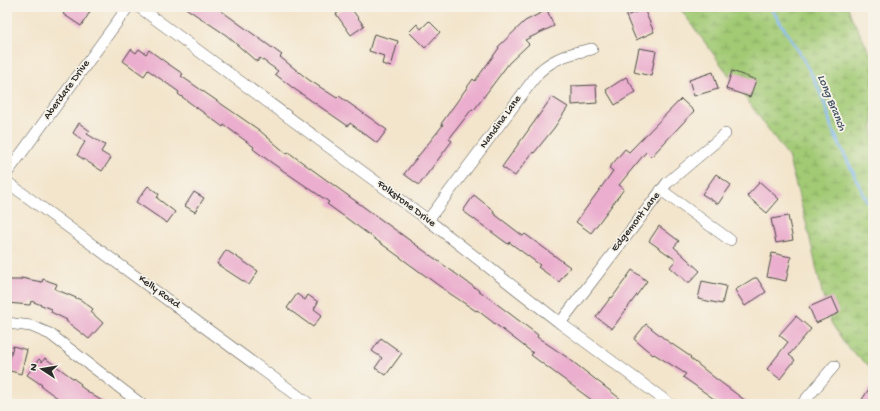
<svg xmlns="http://www.w3.org/2000/svg" width="880" height="411" viewBox="0 0 880 411" font-family="'Gochi Hand',sans-serif">
<style>
.wetland{fill:url(#wetland-marsh);stroke:#667a50}
.lines{fill:none;stroke-linecap:round;stroke-linejoin:round}
.stream{stroke:#81b8f1;stroke-width:3}
.building{fill:#ebaece}
.street-casing{stroke:#494743;stroke-width:12}
.street{stroke:#fff;stroke-width:11}
.labels{text-anchor:middle;dominant-baseline:central;stroke-width:3.5;stroke-linejoin:round;paint-order:stroke}
.street-label{font-size:11px;fill:#2b2b2b;stroke:#f7f3e8}
.water-label{font-size:12px;font-style:italic;fill:#455566;stroke:#f7f3e8}
</style>
<defs>
<pattern id="wetland-marsh" width="20" height="14" patternUnits="userSpaceOnUse"><rect width="20" height="14" fill="#a2ca75"/><path d="M1 5h8M5 5V1M11 12h8M15 12V8" fill="none" stroke="#84a460"/></pattern>
</defs>
<rect width="100%" height="100%" fill="#f7f3e8"/>
<filter id="ink" filterUnits="userSpaceOnUse"><feTurbulence type="fractalNoise" baseFrequency=".025" numOctaves="2"/><feDisplacementMap in="SourceGraphic" scale="8" xChannelSelector="R" yChannelSelector="G"/><feConvolveMatrix kernelMatrix="1 2 1 2 8 2 1 2 1" color-interpolation-filters="sRGB"/></filter>
<filter id="wash" filterUnits="userSpaceOnUse"><feTurbulence type="fractalNoise" baseFrequency=".012" numOctaves="4" result="noise"/><feDisplacementMap in="SourceGraphic" scale="16" xChannelSelector="R" yChannelSelector="G"/><feGaussianBlur stdDeviation="0.9" result="paint"/><feColorMatrix in="noise" values="0 0 0 0 0 0 0 0 0 0 0 0 0 0 0 0 0 1.4 0 .05"/><feComposite in="paint" operator="in"/></filter>
<g filter="url(#wash)">
<rect width="100%" height="100%" fill="#f3e5cc"/>
<polygon class="wetland" points="679,7 848,7 851,16 873,59 873,369 848,348 832,324 826,310 807,226 788,156"/>
<g class="lines">
<path class="stream" d="M770 7C793 41 824 87 831 127L867 201 873 207"/>
</g>
<g id="blocks">
<g class="building">
<polygon points="67,7 93,7 81,26 63,14"/>
<polygon points="184,7 216,7 282,55 280,57 309,80 337,98 339,96 387,130 377,143 350,123 348,126 293,88 275,74 278,71 260,58 257,62 226,35"/>
<polygon points="346,7 350,7 364,26 351,35 336,14"/>
<polygon points="644,9 654,32 636,40 626,16"/>
<polygon points="547,10 554,26 525,40 529,44 509,63 474,110 472,109 449,139 452,141 419,185 404,174 443,125 441,124 473,79 475,81 499,48 498,47 525,21"/>
<polygon points="429,21 440,32 425,48 409,32 417,24 421,29"/>
<polygon points="374,34 398,41 391,67 382,64 384,56 369,51"/>
<polygon points="639,48 656,51 651,76 634,72"/>
<polygon points="131,49 136,53 139,49 146,54 149,50 164,61 183,74 181,76 259,130 287,154 288,152 485,295 538,335 537,337 568,358 627,404 597,404 531,355 533,353 477,310 476,311 449,293 327,204 329,202 272,163 253,149 254,147 224,125 223,127 178,94 179,92 148,70 144,76 123,61"/>
<polygon points="732,71 756,80 750,97 726,89"/>
<polygon points="713,72 718,89 694,96 689,80"/>
<polygon points="626,77 636,92 615,105 606,90"/>
<polygon points="596,85 597,103 572,105 572,86"/>
<polygon points="552,97 568,107 554,128 534,153 533,152 515,176 502,167"/>
<polygon points="681,99 694,111 651,157 646,152 619,185 624,189 591,233 576,222 613,171 609,168 625,149 629,152"/>
<polygon points="79,123 90,131 87,134 105,145 101,152 111,158 102,171 77,155 85,142 73,133"/>
<polygon points="716,174 731,185 718,204 702,194"/>
<polygon points="760,182 779,199 767,213 747,196"/>
<polygon points="148,186 159,194 157,198 175,212 167,223 136,202"/>
<polygon points="194,192 204,198 195,212 185,206"/>
<polygon points="474,195 494,211 493,213 523,236 525,234 570,267 559,282 538,267 540,265 509,242 508,244 463,211"/>
<polygon points="788,216 793,240 776,243 771,219"/>
<polygon points="659,226 679,241 674,247 700,271 690,282 687,282 670,267 676,260 649,241"/>
<polygon points="226,250 258,271 249,285 217,264"/>
<polygon points="772,253 791,257 786,281 767,277"/>
<polygon points="632,270 647,281 612,329 596,317 611,297 612,298"/>
<polygon points="21,278 42,282 43,279 57,284 55,289 81,300 93,309 91,312 103,323 89,339 66,321 67,320 51,312 52,309 31,301 30,305 7,303 7,280 21,280"/>
<polygon points="754,278 757,278 766,292 745,306 735,290"/>
<polygon points="702,281 726,286 722,304 698,299"/>
<polygon points="297,294 305,300 308,295 318,302 314,309 322,315 313,327 287,308"/>
<polygon points="832,297 839,313 816,323 809,307"/>
<polygon points="796,316 811,329 789,355 795,360 780,379 767,369 788,342 779,335"/>
<polygon points="646,324 666,340 691,357 690,358 715,378 750,404 721,404 683,377 686,374 654,354 653,355 634,339"/>
<polygon points="381,338 402,353 386,375 375,368 382,358 372,351"/>
<polygon points="13,346 27,350 21,374 7,370"/>
<polygon points="45,358 81,384 80,386 94,396 107,404 66,404 41,386 42,385 27,375 39,359 42,362"/>
<polygon points="873,383 873,404 859,404"/>
</g>
</g>
</g>
<g filter="url(#ink)">
<use href="#blocks" fill-opacity="0" stroke="#494743" stroke-width="1"/>
<g class="lines">
<g class="street-casing">
<g id="street">
<polyline points="139,7 428,220 560,323 670,404"/>
<polyline points="7,173 128,7"/>
<polyline points="7,182 309,404"/>
<polyline points="661,190 730,240"/>
<path d="M428 220 539 72C555 57 572 53 592 49"/>
<polyline points="7,323 31,326 50,334 141,404"/>
<polyline points="560,323 667,183 725,134"/>
<polyline points="802,404 834,366"/>
</g>
</g>
<use href="#street" class="street"/>
</g>
</g>
<g class="labels">
<g class="street-label">
<text transform="translate(67 90) rotate(-54)">Aberdare Drive</text>
<text transform="translate(501 122) rotate(-54)">Nandina Lane</text>
<text transform="translate(406 204) rotate(37)">Folkstone Drive</text>
<text transform="translate(636 222) rotate(-52)">Edgemont Lane</text>
<text transform="translate(159 292) rotate(36)">Kelly Road</text>
</g>
<g class="water-label">
<text transform="translate(831 103) rotate(68)">Long Branch</text>
</g>
</g>
<rect width="880" height="411" fill="none" stroke="#f7f3e8" stroke-width="24"/>
<g transform="translate(42 369) rotate(282)" stroke="#f7f3e8" stroke-width="3" paint-order="stroke">
<path d="M0-3L7 15L0 10L-7 15Z" fill="#2b2b2b"/>
<text y="-6" font-size="11" font-weight="bold" text-anchor="middle" fill="#2b2b2b">N</text>
</g>
</svg>
